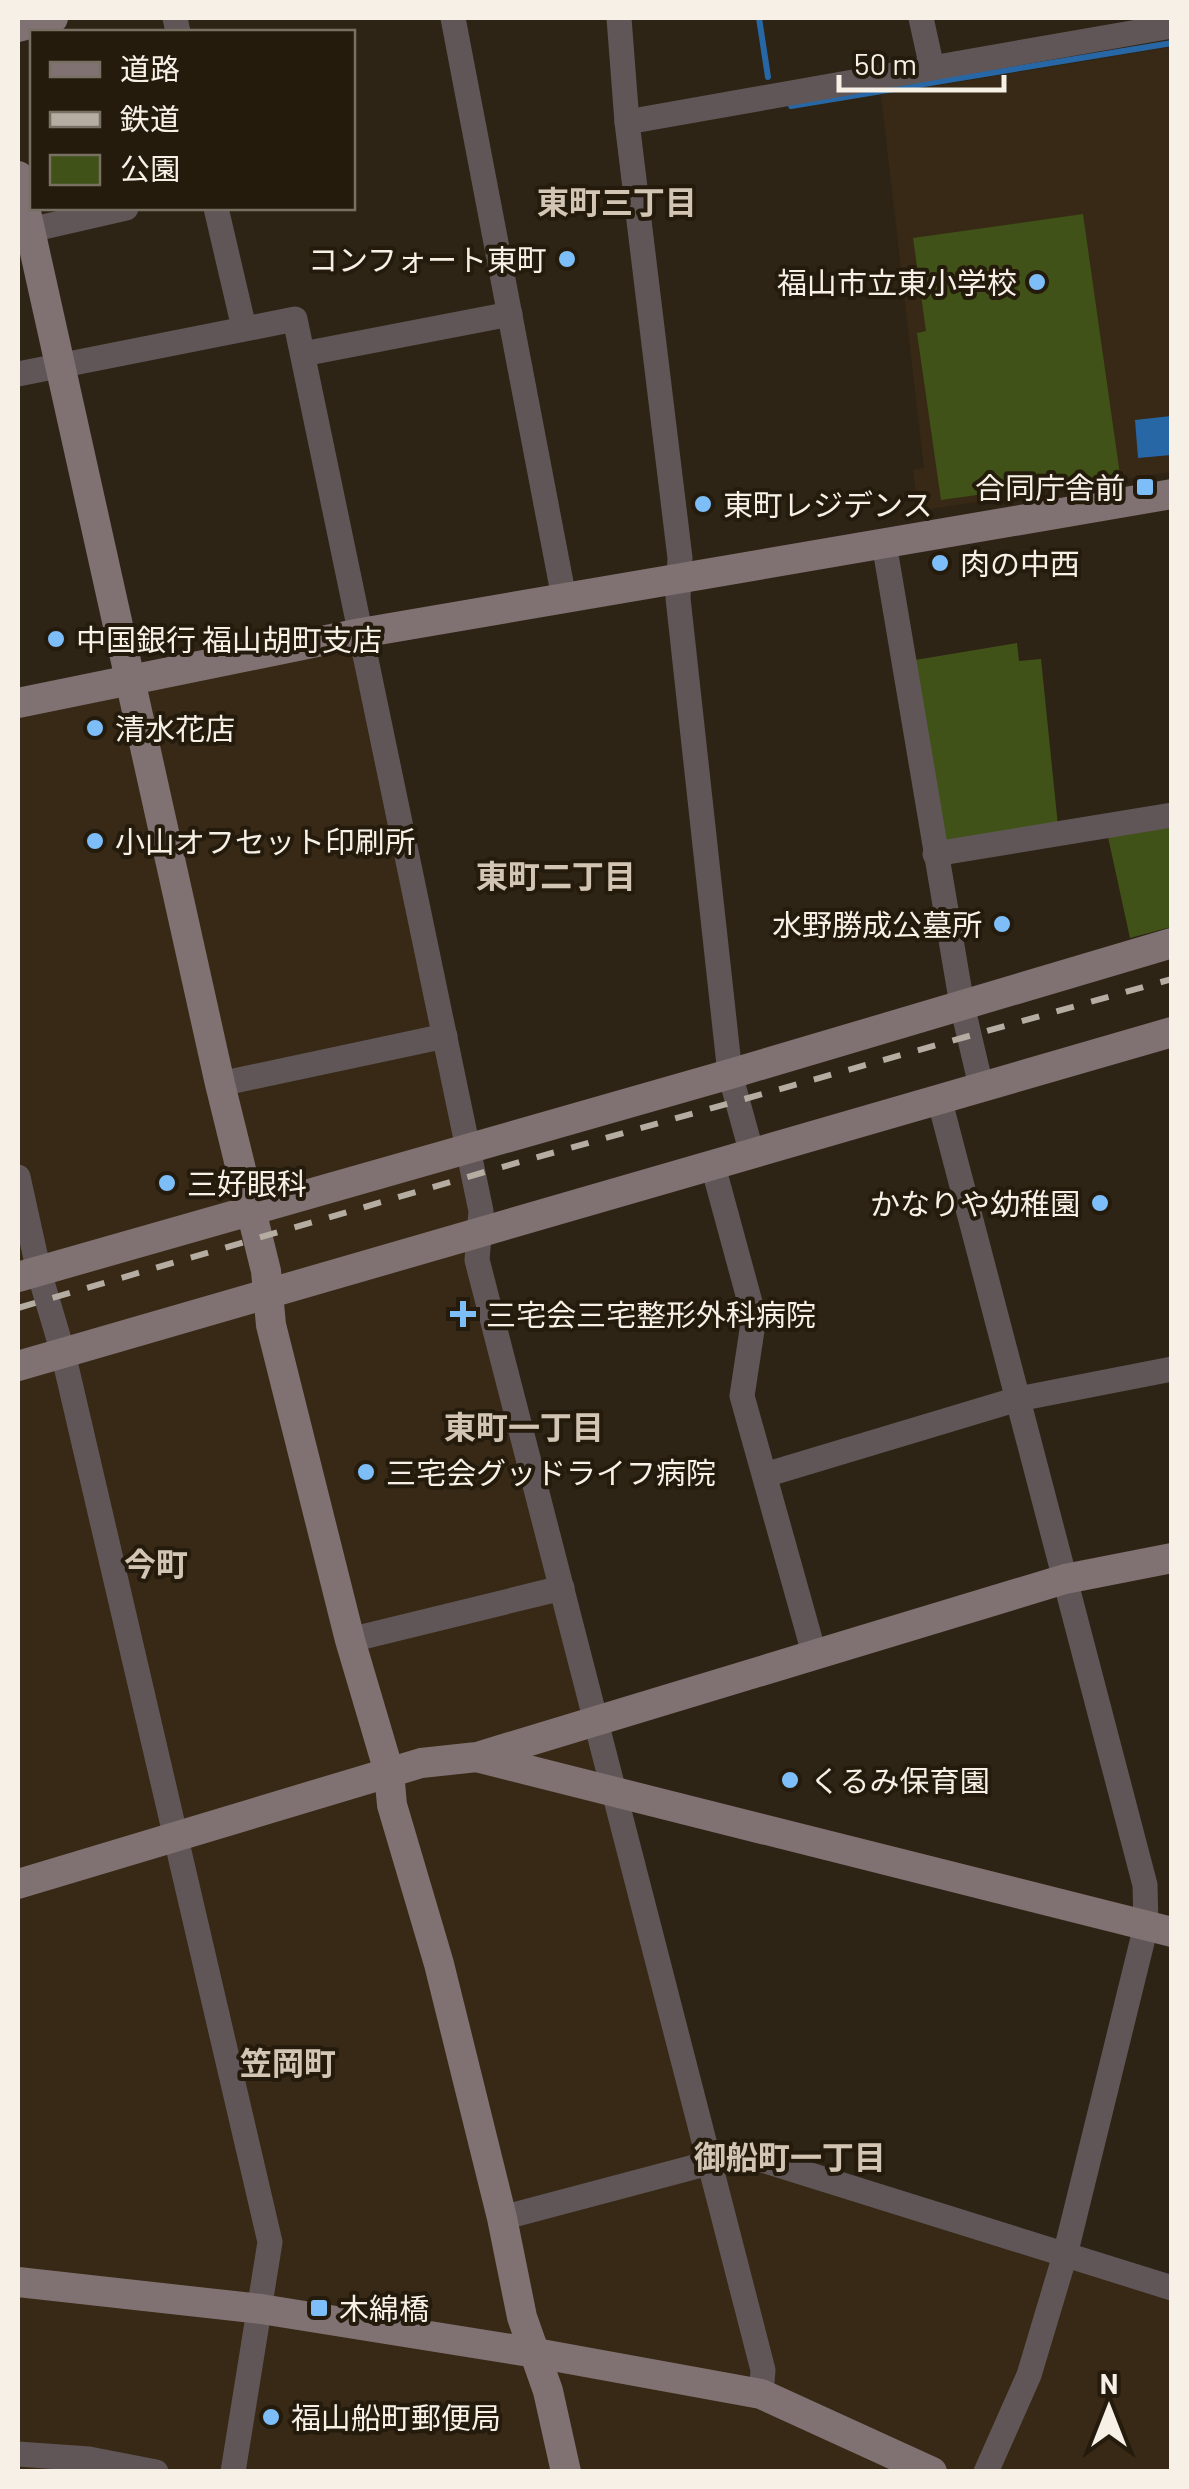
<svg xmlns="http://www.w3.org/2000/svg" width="1189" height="2489" viewBox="0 0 1189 2489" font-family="Barlow,'Noto Sans JP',sans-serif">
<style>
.built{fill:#372915}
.green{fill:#405217}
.water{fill:#2867a5}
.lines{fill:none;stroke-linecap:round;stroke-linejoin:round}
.stream{stroke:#2867a5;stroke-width:6}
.street{stroke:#605657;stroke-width:25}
.secondary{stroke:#807172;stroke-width:30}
.rail{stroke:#b5ada2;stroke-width:6;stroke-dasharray:18 18;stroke-linecap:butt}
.poi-dot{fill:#7dbef9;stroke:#241b0c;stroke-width:4}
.labels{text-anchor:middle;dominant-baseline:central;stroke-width:8;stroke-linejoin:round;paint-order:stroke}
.poi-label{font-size:30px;fill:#f6f0e6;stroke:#241b0c;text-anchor:start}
.neighbourhood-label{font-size:32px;font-weight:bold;fill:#d2c5b3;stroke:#241b0c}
</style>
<rect width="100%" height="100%" fill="#2e2416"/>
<g class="built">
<polygon points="1171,47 1171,472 918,511 913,470 924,468 881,95"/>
<polygon points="355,632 489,1253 711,2150 1171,2296 1171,2471 18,2471 18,705"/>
</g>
<g class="green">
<polygon points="1083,214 1120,475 941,500 917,333 926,331 913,238"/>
<polygon points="1017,643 1019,661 1041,659 1058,826 944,841 915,660"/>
<polygon points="1171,826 1171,927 1130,938 1108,837"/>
</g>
<polygon class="water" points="1171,416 1171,455 1138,458 1135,420"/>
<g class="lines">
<g class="stream">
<polyline points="759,18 768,77"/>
<polyline points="791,106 1172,43"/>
</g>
<g class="street">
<polyline points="175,18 178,32"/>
<polyline points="453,18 564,598"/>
<polyline points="619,18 627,122 680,558 678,598 730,1074 752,1154"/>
<polyline points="932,68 1172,26"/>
<polyline points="627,122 932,68 921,18"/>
<polyline points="216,208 244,328"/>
<polyline points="30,230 126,208"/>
<polyline points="303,354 510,314"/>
<polyline points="18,374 295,319 481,1211 477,1260 763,2370 761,2394"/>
<polyline points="884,543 962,1005 981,1086"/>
<polyline points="935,854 1172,815"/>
<polyline points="220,1084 445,1036"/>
<polyline points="939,1098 1145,1885 1146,1926 1065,2255 1029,2375 986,2472"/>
<polyline points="713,1166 754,1317 742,1396 815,1657"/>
<polyline points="18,1177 39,1272 63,1353 270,2242 233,2472"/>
<polyline points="765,1475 1018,1399 1172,1369"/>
<polyline points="350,1640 562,1588"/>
<polyline points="502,2218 743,2154 1172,2288"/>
<polyline points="18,2454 89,2459 156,2472"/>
</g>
<g class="secondary">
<polyline points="18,27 53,18"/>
<polyline points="18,176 220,1084 266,1271 271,1325 350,1640 389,1772 392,1805 439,1964 502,2218 522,2317 548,2391 566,2472"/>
<polyline points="18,703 361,633 1172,494"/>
<polyline points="18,1277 730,1074 1172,943"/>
<polyline points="18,1366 1172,1032"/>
<polyline points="480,1758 1172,1932"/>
<polyline points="18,1884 421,1763 477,1757 1065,1579 1172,1558"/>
<polyline points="18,2282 261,2309 536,2353 761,2394 932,2472"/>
</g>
<polyline class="rail" points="18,1308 488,1171 1172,979"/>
</g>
<g class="poi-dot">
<circle cx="567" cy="259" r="10"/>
<circle cx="1037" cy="282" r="10"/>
<rect x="1135" y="477" width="20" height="20" rx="5"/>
<circle cx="703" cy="504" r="10"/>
<circle cx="940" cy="563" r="10"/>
<circle cx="56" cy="639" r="10"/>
<circle cx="95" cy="728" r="10"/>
<circle cx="95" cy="841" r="10"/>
<circle cx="1002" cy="924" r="10"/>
<circle cx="167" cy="1183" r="10"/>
<circle cx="1100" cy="1203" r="10"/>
<path d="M458 1299h10v10h10v10h-10v10h-10v-10h-10v-10h10z"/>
<circle cx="366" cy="1472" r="10"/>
<circle cx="790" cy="1780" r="10"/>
<rect x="309" y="2298" width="20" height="20" rx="5"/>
<circle cx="271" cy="2417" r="10"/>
</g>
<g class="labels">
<g class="poi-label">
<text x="547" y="259" text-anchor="end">コンフォート東町</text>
<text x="1017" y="282" text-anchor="end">福山市立東小学校</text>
<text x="1125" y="487" text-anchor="end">合同庁舎前</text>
<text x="723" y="504">東町レジデンス</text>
<text x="960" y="563">肉の中西</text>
<text x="76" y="639">中国銀行 福山胡町支店</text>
<text x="115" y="728">清水花店</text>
<text x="115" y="841">小山オフセット印刷所</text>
<text x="982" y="924" text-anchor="end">水野勝成公墓所</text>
<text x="187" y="1183">三好眼科</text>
<text x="1080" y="1203" text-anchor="end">かなりや幼稚園</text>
<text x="486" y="1314">三宅会三宅整形外科病院</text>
<text x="386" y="1472">三宅会グッドライフ病院</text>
<text x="810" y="1780">くるみ保育園</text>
<text x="339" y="2308">木綿橋</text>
<text x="291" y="2417">福山船町郵便局</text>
</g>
<g class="neighbourhood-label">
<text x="617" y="201">東町三丁目</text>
<text x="556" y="875">東町二丁目</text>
<text x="524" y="1426">東町一丁目</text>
<text x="156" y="1563">今町</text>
<text x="288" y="2062">笠岡町</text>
<text x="790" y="2156">御船町一丁目</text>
</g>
</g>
<rect width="1189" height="2489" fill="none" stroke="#f6f0e6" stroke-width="40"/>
<rect x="30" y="30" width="325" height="180" fill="#241b0c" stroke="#787063" stroke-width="2.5"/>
<rect x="50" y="62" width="50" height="15" fill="#807172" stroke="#787063" stroke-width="2.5"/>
<text x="120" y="80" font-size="30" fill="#f6f0e6">道路</text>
<rect x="50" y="112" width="50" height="15" fill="#b5ada2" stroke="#787063" stroke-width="2.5"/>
<text x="120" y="130" font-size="30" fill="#f6f0e6">鉄道</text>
<rect x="50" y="155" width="50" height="30" fill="#405217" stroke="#787063" stroke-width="2.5"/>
<text x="120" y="180" font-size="30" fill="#f6f0e6">公園</text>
<g transform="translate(1109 2409)" stroke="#241b0c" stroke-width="8" paint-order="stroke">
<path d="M0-8L18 38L0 25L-18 38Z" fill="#f6f0e6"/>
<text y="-15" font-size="28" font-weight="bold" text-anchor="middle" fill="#f6f0e6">N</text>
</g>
<path d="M839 75v15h165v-15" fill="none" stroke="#f6f0e6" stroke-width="5"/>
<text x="854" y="75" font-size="30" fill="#f6f0e6" stroke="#241b0c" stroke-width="8" paint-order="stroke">50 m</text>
</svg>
